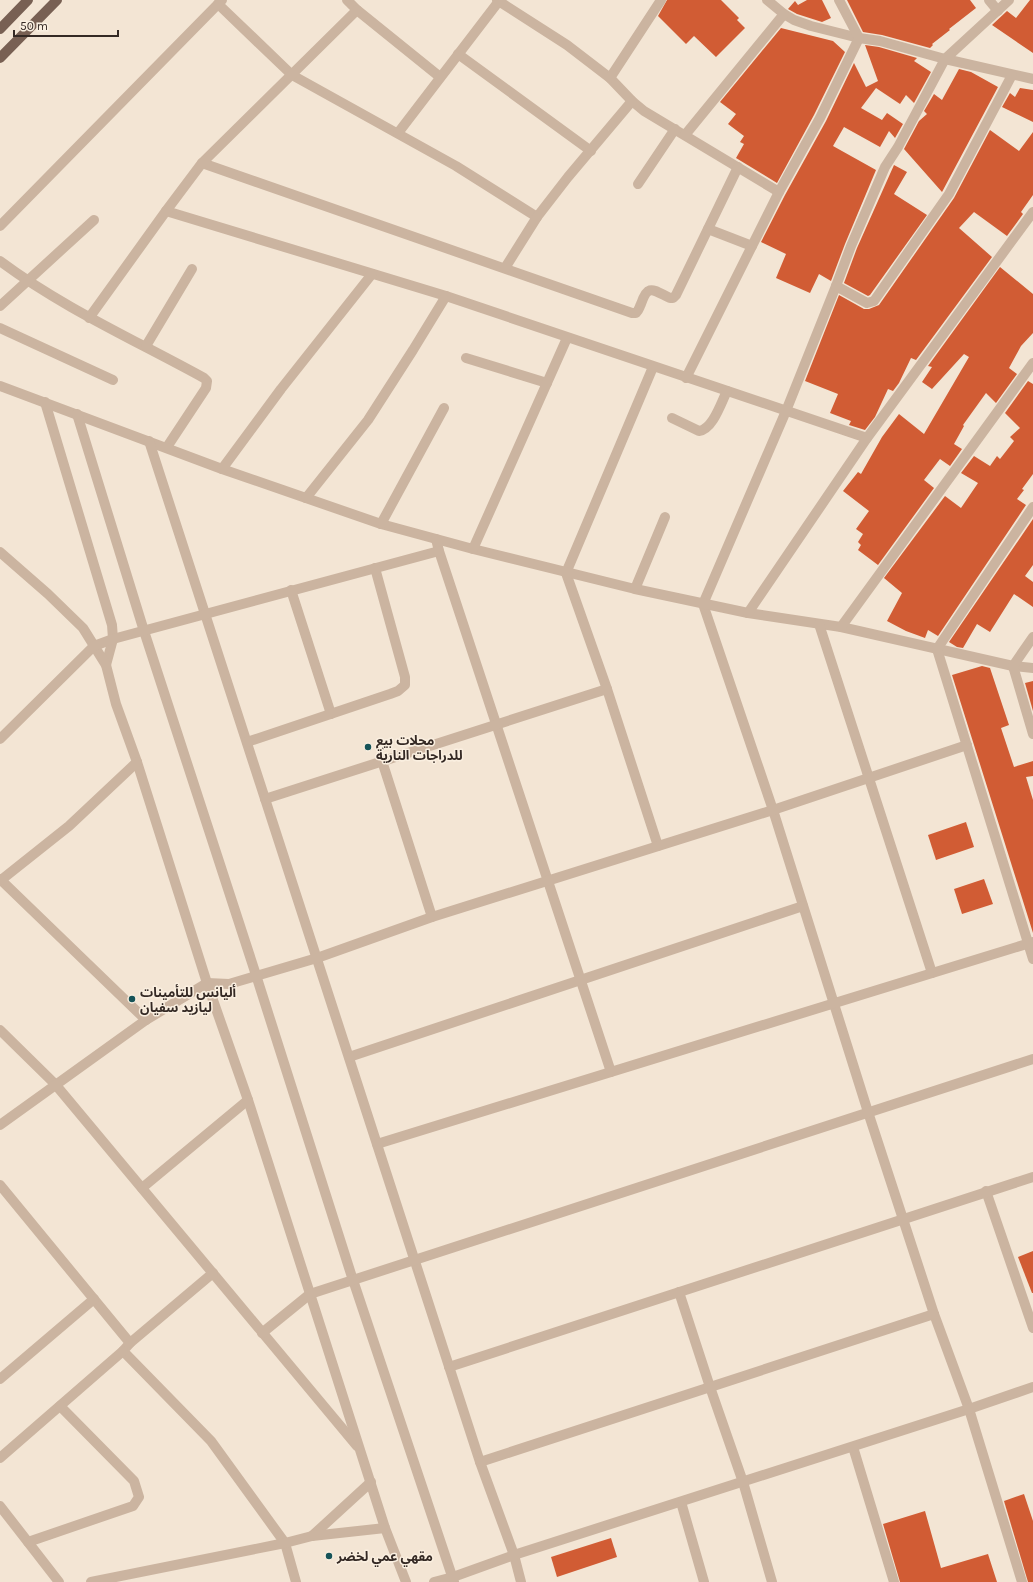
<svg xmlns="http://www.w3.org/2000/svg" width="1033" height="1582" viewBox="0 0 1033 1582" font-family="Karla,'Noto Sans Arabic',sans-serif">
<style>
.building{fill:#d15c34}
.lines{fill:none;stroke-linecap:round;stroke-linejoin:round}
.minor{stroke:#cbb4a0;stroke-width:10}
.major{stroke:#786053;stroke-width:10}
.poi-dot{fill:#165358;stroke:#faefe0;stroke-width:1.5}
.labels{text-anchor:middle;dominant-baseline:central;stroke-width:3;stroke-linejoin:round;paint-order:stroke}
.poi-label{font-size:13px;font-weight:bold;fill:#342924;stroke:#faefe0;text-anchor:start}
</style>
<rect width="100%" height="100%" fill="#f3e5d4"/>
<g class="building">
<polygon points="667,0 721,0 739,18 737,20 745,28 716,57 694,36 686,44 658,16"/>
<polygon points="807,0 822,0 831,18 822,22 797,14 788,9 795,1 798,5"/>
<polygon points="847,0 970,0 976,8 949,29 950,30 932,44 933,45 930,48 882,35 863,32"/>
<polygon points="1030,0 1033,0 1033,53 992,25 1007,11 1016,18"/>
<polygon points="781,28 833,41 845,52 814,115 777,183 736,158 744,144 740,142 744,136 728,124 736,114 720,102"/>
<polygon points="865,45 879,47 917,58 914,61 931,72 914,103 906,95 900,104 876,88 861,108 882,120 887,113 903,124 895,138 889,131 880,147 844,127 833,146 876,170 845,244 831,281 819,274 810,293 776,278 786,254 761,242 785,195 826,121 854,63 866,87 878,81"/>
<polygon points="959,69 971,72 998,87 942,192 904,149 919,121 927,114 924,111 934,94 942,100"/>
<polygon points="1020,88 1033,90 1033,122 1002,107 1010,93 1015,97"/>
<polygon points="990,130 1019,151 1033,132 1033,195 1021,212 1023,214 1007,236 974,212 959,228 992,257 916,360 911,358 899,383 893,391 888,389 875,417 865,430 849,425 851,421 830,413 838,394 805,381 839,295 864,309 869,309 879,305 954,198"/>
<polygon points="894,165 907,172 894,194 927,215 870,295 868,296 844,283 857,248"/>
<polygon points="1000,267 1033,294 1033,333 1021,346 1009,368 1017,374 996,403 986,393 963,425 964,426 954,444 962,449 950,466 940,459 924,480 934,488 878,565 858,550 861,545 858,542 863,534 856,529 869,511 843,491 858,472 861,474 882,437 899,414 924,434 969,357 964,354 932,389 922,382 932,367 928,366"/>
<polygon points="1028,381 1033,384 1033,474 1022,489 1024,490 1017,499 1026,505 938,636 928,630 925,638 906,631 887,621 902,593 884,578 945,496 961,508 978,483 961,473 974,456 990,466 997,456 1000,459 1014,441 1010,437 1020,428 1005,413"/>
<polygon points="1033,519 1033,565 1025,576 1033,582 1033,607 1014,594 990,632 977,624 963,648 957,647 949,642"/>
<polygon points="982,666 990,668 1009,725 1001,728 1014,767 1033,761 1033,776 1026,777 1033,800 1033,933 952,675"/>
<polygon points="1033,681 1033,711 1025,683"/>
<polygon points="966,822 974,847 936,860 928,835"/>
<polygon points="984,879 993,904 962,914 954,889"/>
<polygon points="1033,1251 1033,1293 1032,1293 1018,1257"/>
<polygon points="1024,1494 1033,1521 1033,1582 1028,1582 1004,1501"/>
<polygon points="925,1511 941,1568 988,1554 997,1582 900,1582 883,1524"/>
<polygon points="611,1538 617,1557 557,1577 551,1557"/>
</g>
<g class="lines">
<g class="minor">
<polyline points="347,0 357,10 440,77"/>
<polyline points="497,0 567,45 610,78 632,101 644,111 779,192"/>
<polyline points="767,0 784,14 794,20 811,26 859,38 880,41 945,59 1033,79"/>
<polyline points="989,0 998,11"/>
<polyline points="1009,0 945,59 898,147 885,167 851,246 836,286 786,411 703,604 773,810 868,1112 934,1314 969,1409 1022,1582"/>
<polyline points="218,4 292,75 456,166 537,217"/>
<polyline points="458,54 591,151"/>
<polyline points="610,78 661,0"/>
<polyline points="398,133 499,1"/>
<polyline points="685,135 784,14"/>
<path d="M202 163 632 313H636C639 310 639 308 641 304 648 283 653 290 670 298H673L676 295 738 167"/>
<polyline points="638,184 675,129"/>
<polyline points="166,211 446,296 867,438"/>
<polyline points="0,226 222,0"/>
<polyline points="708,229 752,246"/>
<path d="M0 261C63 308 135 340 204 378L207 381 206 388 167 447"/>
<polyline points="505,268 537,217 568,177 632,101"/>
<polyline points="836,286 867,303 874,301 949,194 1012,75"/>
<polyline points="0,306 94,220"/>
<polyline points="89,318 166,211 202,163 357,10"/>
<polyline points="0,328 113,380"/>
<polyline points="146,346 192,269"/>
<polyline points="466,358 547,383"/>
<polyline points="653,367 566,573 607,689 658,846"/>
<polyline points="686,378 779,192 820,118 859,38 839,0"/>
<polyline points="0,386 222,469 381,524 473,549 635,589 748,613 841,627 1013,666 1033,668"/>
<polyline points="45,402 112,625 113,639 106,665"/>
<polyline points="77,414 144,631 256,975 351,1274 454,1582"/>
<path d="M672 418 699 431C713 429 721 403 727 391"/>
<polyline points="149,441 480,1462 514,1555 521,1582"/>
<polyline points="222,469 281,389 372,274"/>
<polyline points="306,498 368,420 413,350 446,296"/>
<polyline points="1033,507 937,649 1033,959"/>
<polyline points="381,524 444,408"/>
<polyline points="436,539 439,551 611,1072"/>
<polyline points="473,549 567,338"/>
<polyline points="0,552 48,594 83,628 106,665 116,704 137,762 207,983 248,1100 385,1528 406,1582"/>
<polyline points="635,589 665,517"/>
<polyline points="291,590 331,714"/>
<polyline points="748,613 867,438 1033,212"/>
<polyline points="819,624 932,973"/>
<polyline points="841,627 1033,363"/>
<polyline points="1033,637 1013,666 1033,734"/>
<polyline points="0,739 94,646 113,639 439,551"/>
<polyline points="247,742 390,694 398,691 405,685 405,677 375,568"/>
<polyline points="382,761 432,917"/>
<polyline points="265,799 607,689"/>
<polyline points="0,879 146,1020"/>
<polyline points="1,880 69,826 137,762"/>
<polyline points="0,1030 55,1084 357,1446"/>
<polyline points="349,1057 803,906"/>
<polyline points="0,1125 146,1020 207,983 229,984 317,958 432,917 773,810 967,745"/>
<polyline points="377,1144 1033,942"/>
<polyline points="0,1185 130,1343 123,1351 211,1441 285,1543 296,1582"/>
<polyline points="142,1188 248,1100"/>
<polyline points="986,1191 1033,1328"/>
<polyline points="679,1292 710,1387 743,1482 772,1582"/>
<polyline points="262,1333 310,1294 1033,1059"/>
<polyline points="130,1343 213,1273"/>
<polyline points="449,1367 1033,1177"/>
<polyline points="0,1379 94,1299"/>
<polyline points="853,1447 894,1582"/>
<polyline points="0,1458 123,1351"/>
<polyline points="480,1462 934,1314"/>
<polyline points="681,1502 704,1582"/>
<polyline points="0,1506 59,1582"/>
<polyline points="312,1536 371,1482"/>
<polyline points="28,1542 133,1506 139,1497 134,1481 60,1406"/>
<polyline points="91,1582 285,1543 312,1536 385,1528"/>
<polyline points="434,1582 453,1577 514,1555 969,1409 1033,1387"/>
</g>
<g class="major">
<polyline points="0,29 28,0"/>
<polyline points="0,58 57,0"/>
</g>
</g>
<g class="poi-dot">
<circle cx="368" cy="747" r="4"/>
<circle cx="132" cy="999" r="4"/>
<circle cx="329" cy="1556" r="4"/>
</g>
<g class="labels">
<g class="poi-label">
<text x="376" y="740">محلات بيع<tspan x="376" dy="15">للدراجات النارية</tspan></text>
<text x="140" y="992">أليانس للتأمينات<tspan x="140" dy="15">ليازيد سفيان</tspan></text>
<text x="337" y="1556">مقهي عمي لخضر</text>
</g>
</g>
<path d="M14 30v6h104v-6" fill="none" stroke="#342924" stroke-width="2"/>
<text x="20" y="30" font-size="12" fill="#342924" stroke="#faefe0" stroke-width="3" paint-order="stroke">50 m</text>
</svg>
